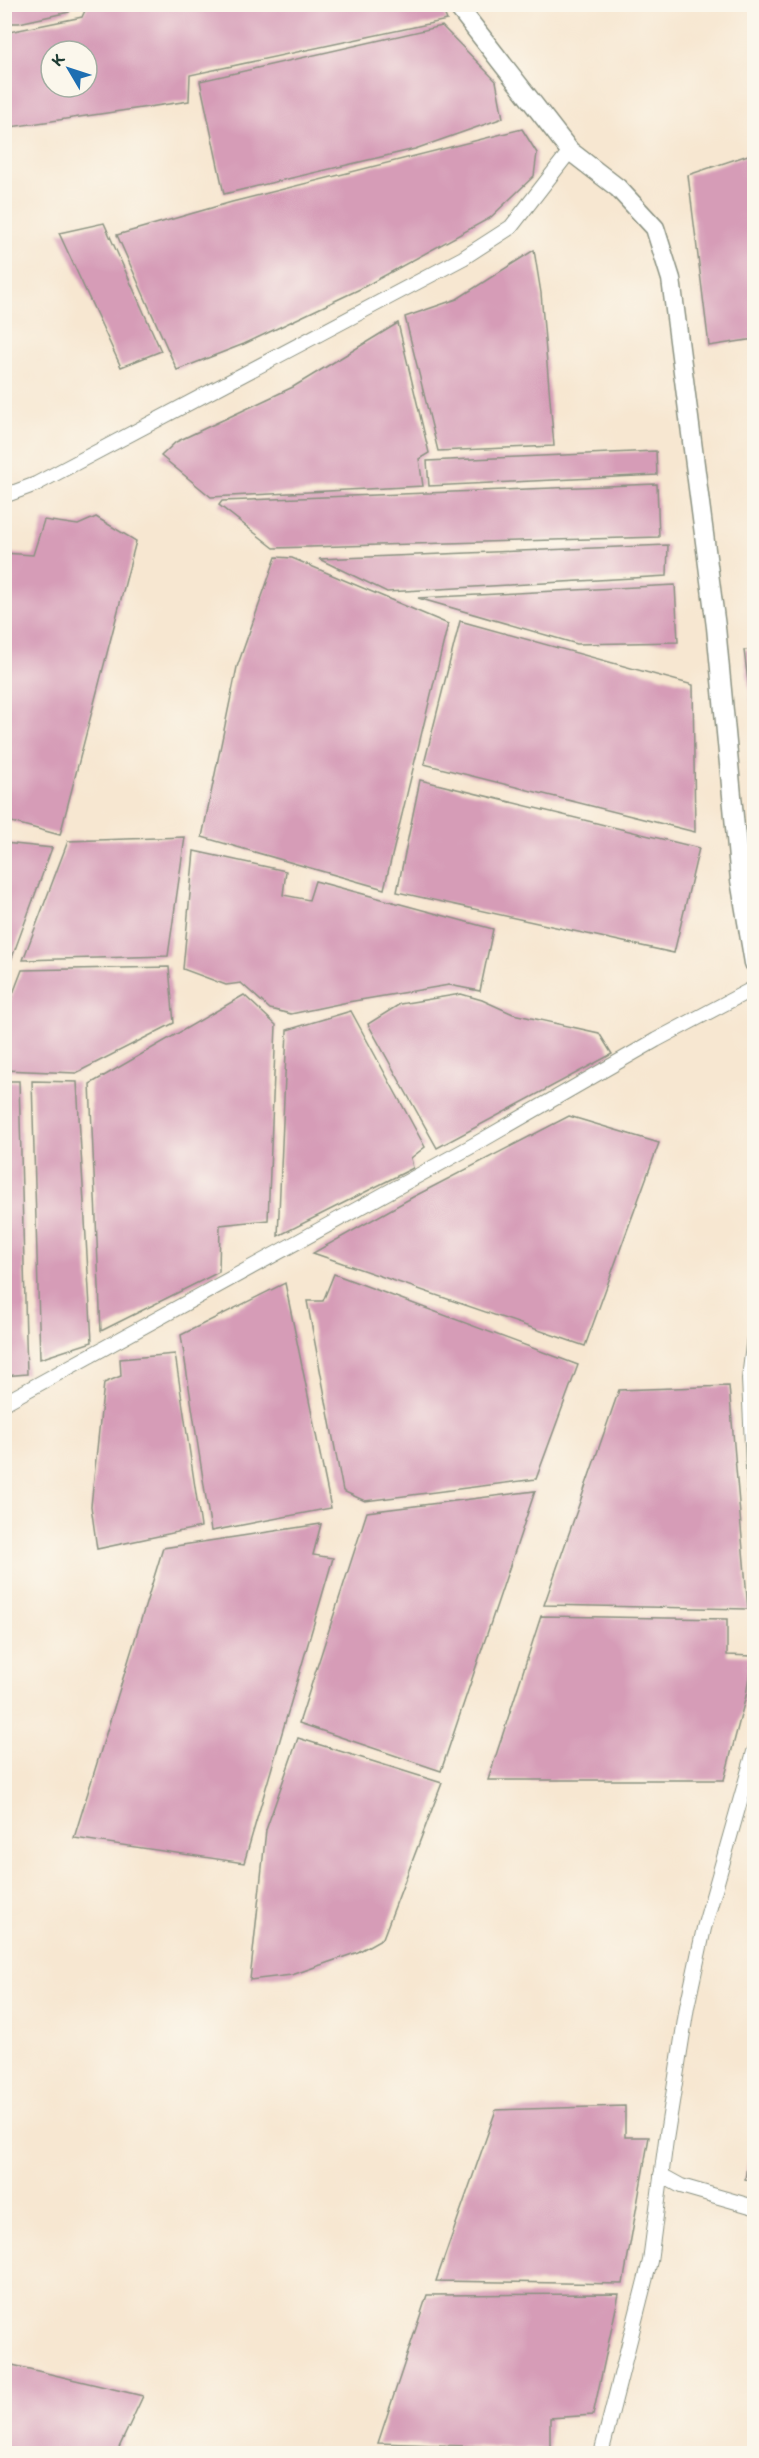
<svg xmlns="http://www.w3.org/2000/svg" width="759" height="2458" viewBox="0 0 759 2458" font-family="Itim,sans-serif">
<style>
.building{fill:#d69cb7;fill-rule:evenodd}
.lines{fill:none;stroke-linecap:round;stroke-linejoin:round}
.minor-casing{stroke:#8b9282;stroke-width:16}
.tertiary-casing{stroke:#8b9282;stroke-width:21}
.minor{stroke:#fff;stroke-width:14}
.tertiary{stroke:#fff;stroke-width:18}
</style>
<rect width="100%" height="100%" fill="#fbf7ec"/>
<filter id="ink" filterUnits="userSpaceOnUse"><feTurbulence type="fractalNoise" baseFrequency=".0167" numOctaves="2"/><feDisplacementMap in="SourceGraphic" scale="12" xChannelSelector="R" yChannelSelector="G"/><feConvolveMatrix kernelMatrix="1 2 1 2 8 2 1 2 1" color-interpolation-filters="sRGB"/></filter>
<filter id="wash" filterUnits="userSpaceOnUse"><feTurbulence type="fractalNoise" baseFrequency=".008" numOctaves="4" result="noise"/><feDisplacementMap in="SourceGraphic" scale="24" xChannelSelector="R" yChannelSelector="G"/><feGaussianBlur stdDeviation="1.35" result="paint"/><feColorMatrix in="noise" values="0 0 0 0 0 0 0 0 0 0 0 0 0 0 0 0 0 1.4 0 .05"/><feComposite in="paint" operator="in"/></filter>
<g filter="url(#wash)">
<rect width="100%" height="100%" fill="#f7e7d1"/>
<g id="blocks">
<g class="building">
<polygon points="4,4 73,4 69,12 19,23 4,23"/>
<path d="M88 4H440L447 20 190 75 189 101 4 128V33L82 17ZM51 51H87V87H51Z"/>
<polygon points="442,26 496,81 503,118 415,149 224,194 200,81"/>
<polygon points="522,129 537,153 534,176 490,218 360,289 244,344 177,370 117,235 232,202"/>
<polygon points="754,153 754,339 709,346 688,175"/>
<polygon points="104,223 161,351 121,367 59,233"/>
<polygon points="534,250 541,293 554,446 438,451 405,317 457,299"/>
<polygon points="398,323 429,453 419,459 423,486 211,497 161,456 176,442 293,387"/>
<polygon points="656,451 657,475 429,486 427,461"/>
<polygon points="657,484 659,537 274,548 219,505 222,501"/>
<polygon points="96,517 136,541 60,835 4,820 4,553 33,555 44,520 78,525"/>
<polygon points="668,545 667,576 387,592 319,559"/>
<polygon points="276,557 292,558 448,624 384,889 202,837 237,667"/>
<polygon points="675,585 678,642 577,644 418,598"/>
<polygon points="460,621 693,685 695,832 424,764"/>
<polygon points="754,649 754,720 753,720 744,650"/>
<polygon points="420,780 699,848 674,953 397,892"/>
<polygon points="185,837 168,956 23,960 68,841"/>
<polygon points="4,843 52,848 5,977 4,977"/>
<polygon points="194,851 286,871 283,895 309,900 315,881 493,929 480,991 449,985 348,1002 291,1014 270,1009 241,983 226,985 183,969"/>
<polygon points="169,967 174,1023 76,1073 4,1070 4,1017 22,970"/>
<polygon points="461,994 482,1000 513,1014 599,1033 612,1054 437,1148 368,1024 400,1004"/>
<polygon points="244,995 276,1025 268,1220 220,1225 219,1272 101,1331 90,1084"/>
<polygon points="351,1011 425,1147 411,1158 413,1168 278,1236 287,1030"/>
<polygon points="4,1081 19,1081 27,1374 4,1376"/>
<polygon points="32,1081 77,1082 92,1342 40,1359"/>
<polygon points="569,1116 659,1143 585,1346 313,1253 413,1197"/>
<polygon points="334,1274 578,1365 536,1479 365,1501 343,1491 307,1301 323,1301"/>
<polygon points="285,1283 331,1508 211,1531 181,1335"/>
<polygon points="175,1354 201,1527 97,1549 91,1506 104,1383 121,1376 120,1359"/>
<polygon points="729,1386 748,1609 544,1605 619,1390"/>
<polygon points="535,1491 441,1771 299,1723 367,1512"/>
<polygon points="321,1524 313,1555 333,1558 244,1863 74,1838 163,1548"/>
<polygon points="541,1616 727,1619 727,1655 752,1656 746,1696 724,1780 488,1780"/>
<polygon points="298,1738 442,1783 383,1938 358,1952 292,1975 250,1980 266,1830"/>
<polygon points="625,2106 625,2137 649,2137 623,2284 436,2281 496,2110"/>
<polygon points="753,2129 754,2129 754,2182 745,2179"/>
<polygon points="619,2294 593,2415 550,2418 550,2449 378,2443 427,2295"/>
<polygon points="4,2363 143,2396 116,2454 4,2454"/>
</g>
</g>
</g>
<g filter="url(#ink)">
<use href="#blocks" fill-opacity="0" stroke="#8b9282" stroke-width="1.5"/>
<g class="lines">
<g class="minor-casing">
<g id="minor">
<polyline points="4,496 36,484 463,258 511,227 570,151"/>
<polyline points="754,1337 749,1379 754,1490"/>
<polyline points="4,1403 472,1146 656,1040 754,988"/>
<polyline points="661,2175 681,2186 754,2207"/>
<polyline points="601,2454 650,2261 666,2140 687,2007 704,1928 754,1752"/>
</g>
</g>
<g class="tertiary-casing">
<polyline id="tertiary" points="456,4 570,151 618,188 655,228 671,279 716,627 740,880 754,963"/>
</g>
<use href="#minor" class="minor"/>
<use href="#tertiary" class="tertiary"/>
</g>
</g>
<rect width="759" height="2458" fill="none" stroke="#fbf7ec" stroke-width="24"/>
<g transform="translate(69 69) rotate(309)"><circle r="28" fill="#fbf7ec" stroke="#a3ada2" stroke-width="1.5"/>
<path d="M0-4.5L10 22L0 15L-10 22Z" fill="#1f6fb2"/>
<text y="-9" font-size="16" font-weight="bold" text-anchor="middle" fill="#1f3d34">K</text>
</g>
</svg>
